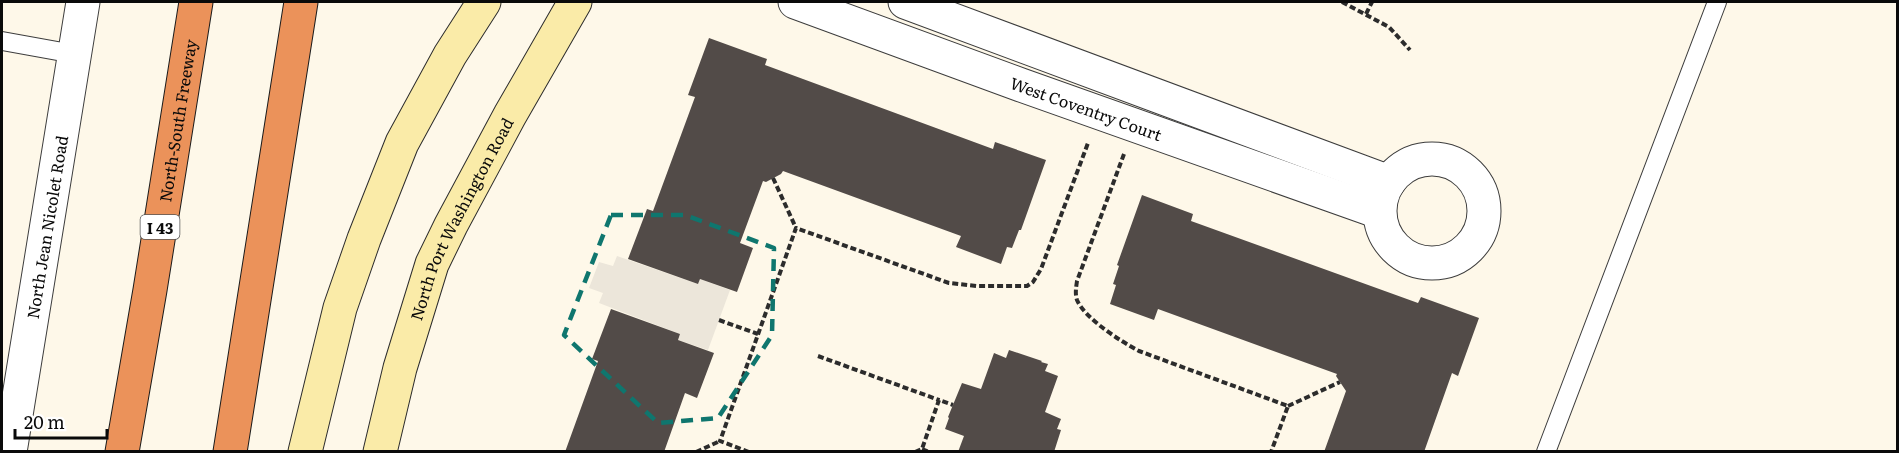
<svg xmlns="http://www.w3.org/2000/svg" width="1899" height="453" viewBox="0 0 1899 453" font-family="Literata,serif">
<style>
.plaza{fill:#ece6da}
.building{fill:#524b48}
.lines{fill:none;stroke-linecap:round;stroke-linejoin:round}
.lane-casing{stroke:#3d3d3d;stroke-width:20}
.street-casing{stroke:#3d3d3d;stroke-width:35}
.secondary-casing{stroke:#2c2c2c;stroke-width:35}
.highway-casing{stroke:#1b1b1b;stroke-width:35}
.path{stroke:#2c2c2c;stroke-width:4;stroke-dasharray:6 3;stroke-linecap:butt}
.lane{stroke:#fff;stroke-width:18}
.street{stroke:#fff;stroke-width:33}
.secondary{stroke:#faeba8;stroke-width:33}
.highway{stroke:#eb925a;stroke-width:33}
.marked{fill:none;stroke:#0f766e;stroke-width:4.5;stroke-dasharray:12 8;stroke-linejoin:round}
.labels{text-anchor:middle;dominant-baseline:central;stroke-width:6;stroke-linejoin:round;paint-order:stroke}
.shield{fill:#fff;stroke:#545454;stroke-width:1.5}
.shield-label{font-size:15px;font-weight:bold;fill:#0a0a0a}
.street-label{font-size:16px;fill:#0a0a0a;stroke:#fff}
</style>
<rect width="100%" height="100%" fill="#fef8e9"/>
<polygon class="plaza" points="617,256 698,284 700,279 730,290 708,350 678,340 680,334 599,303 603,293 589,288 599,262 613,266"/>
<g class="building">
<polygon points="709,38 767,59 765,65 993,149 995,142 1046,160 1021,230 1019,230 1012,248 1007,247 1001,264 956,247 961,236 783,171 781,174 766,182 763,181 740,243 753,248 737,292 700,279 698,284 628,259 647,209 653,211 695,97 688,95"/>
<polygon points="1142,195 1193,214 1191,221 1418,303 1421,297 1479,318 1458,376 1452,373 1424,452 1324,452 1346,391 1336,376 1337,374 1158,309 1154,320 1110,304 1116,285 1113,284 1119,266 1117,265"/>
<polygon points="611,309 680,334 678,340 714,353 697,398 685,393 664,452 565,452 598,361 592,359"/>
<polygon points="1009,350 1042,361 1041,362 1048,364 1045,371 1058,376 1045,412 1061,419 1057,429 1061,430 1054,452 958,452 964,436 945,429 949,418 948,417 962,383 981,389 994,353 1006,358"/>
</g>
<g class="lines">
<g class="lane-casing">
<g id="lane">
<polyline points="2,41 74,54"/>
<polyline points="1546,452 1717,2"/>
</g>
</g>
<g class="street-casing">
<g id="street">
<path id="s1" d="M795 2 1021 85 1379 212"/>
<polyline points="905,2 1389,182"/>
<circle cx="1432" cy="211" r="52"/>
<path id="s2" d="M10 452 83 2"/>
</g>
</g>
<g class="secondary-casing">
<g id="secondary">
<polyline points="305,452 340,308 364,239 402,143 450,55 484,2"/>
<path id="s3" d="M380 452 400 368 432 264 451 225 510 115 575 2"/>
</g>
</g>
<g class="highway-casing">
<g id="highway">
<path id="s4" d="M122 452 150 290 196 2"/>
<polyline points="230,452 301,2"/>
</g>
</g>
<g class="path">
<polyline points="1342,2 1389,27 1410,50"/>
<polyline points="1366,14 1372,2"/>
<path d="M1124 154 1077 281C1076 288 1075 294 1077 300 1085 319 1122 342 1139 351L1288 406 1271 452"/>
<polyline points="773,178 796,228"/>
<polyline points="719,320 758,334"/>
<polyline points="818,356 939,400"/>
<polyline points="1288,406 1340,382"/>
<polyline points="922,449 929,452"/>
<polyline points="696,452 720,441"/>
<polyline points="749,452 720,441 796,228 949,283 977,286 1027,286 1033,282 1041,269 1088,143"/>
<polyline points="915,452 922,449 939,400 953,405"/>
</g>
<use href="#lane" class="lane"/>
<use href="#street" class="street"/>
<use href="#secondary" class="secondary"/>
<use href="#highway" class="highway"/>
</g>
<path class="marked" d="M611 215H685L774 248 772 335 718 418 658 423 564 335Z"/>
<g class="labels">
<rect class="shield" x="140.5" y="215" width="39" height="24" rx="4.5"/>
<g class="shield-label">
<text x="160" y="227">I 43</text>
</g>
<g class="street-label">
<text stroke="none"><textPath href="#s1" startOffset="310">West Coventry Court</textPath></text>
<text stroke="none"><textPath href="#s4" startOffset="336">North-South Freeway</textPath></text>
<text stroke="none"><textPath href="#s3" startOffset="248">North Port Washington Road</textPath></text>
<text stroke="none"><textPath href="#s2" startOffset="228">North Jean Nicolet Road</textPath></text>
</g>
</g>
<rect width="1899" height="453" fill="none" stroke="#0a0a0a" stroke-width="6"/>
<path d="M15 429v9h92v-9" fill="none" stroke="#0a0a0a" stroke-width="3"/>
<text x="24" y="429" font-size="18" fill="#0a0a0a" stroke="#ffffff" stroke-width="4.5" paint-order="stroke">20 m</text>
</svg>
